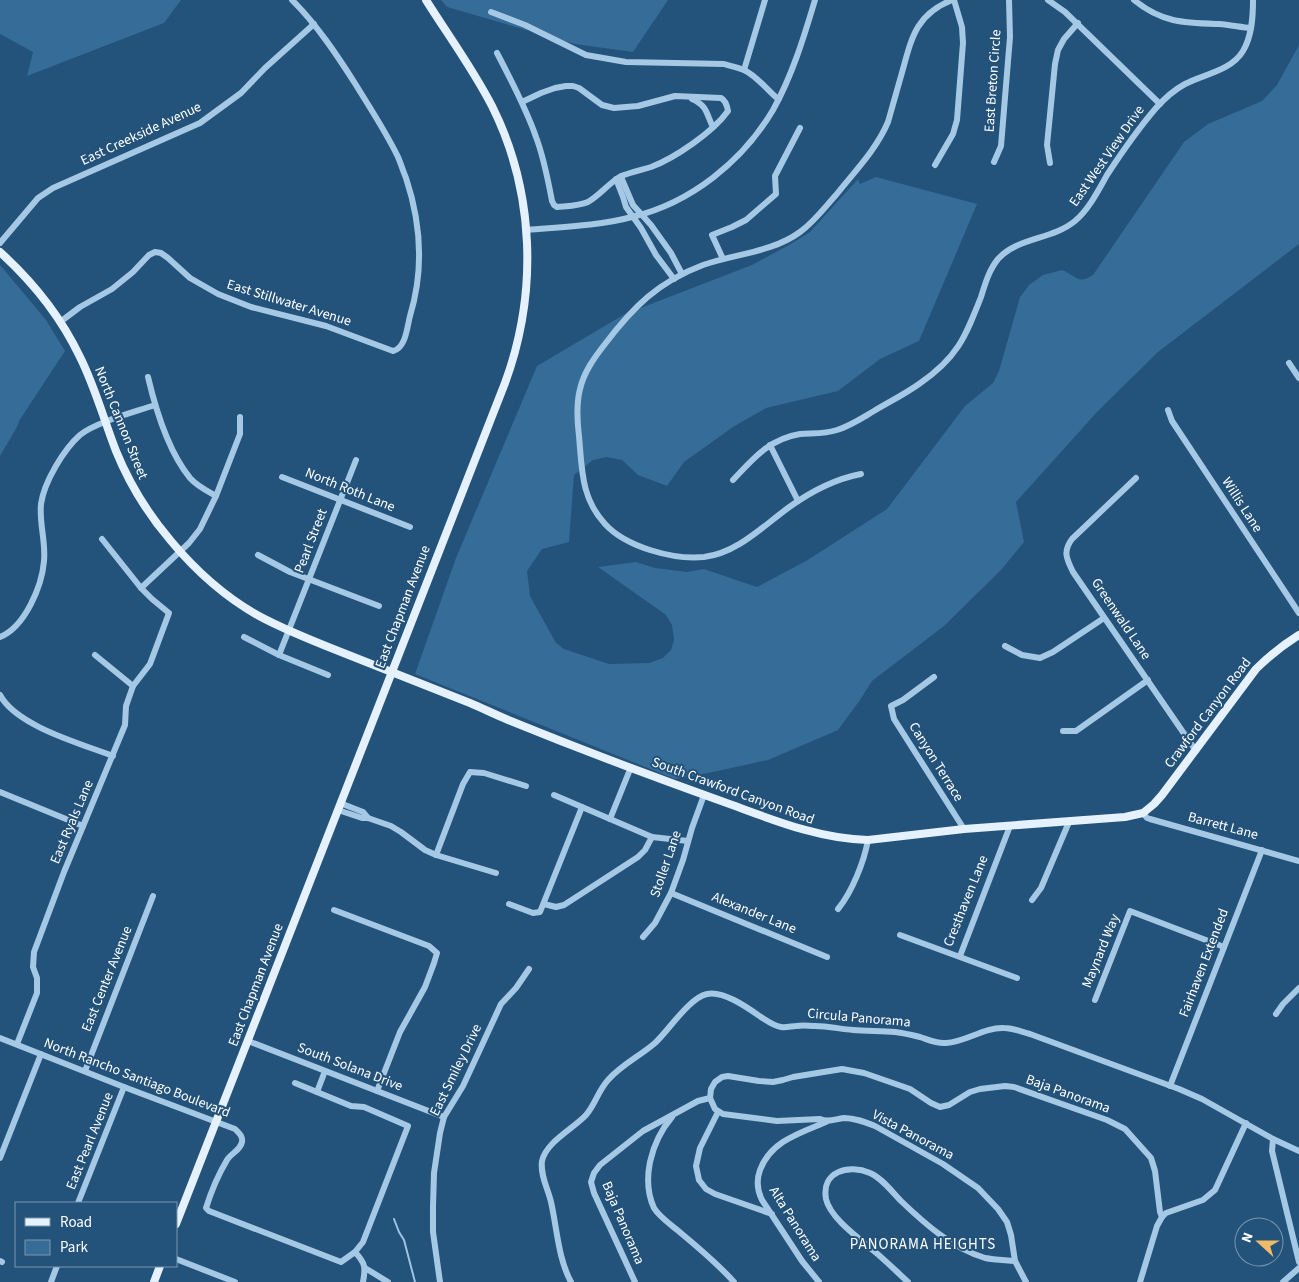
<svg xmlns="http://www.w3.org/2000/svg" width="1299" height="1282" viewBox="0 0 1299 1282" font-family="'Source Sans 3',sans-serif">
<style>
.green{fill:#366c98}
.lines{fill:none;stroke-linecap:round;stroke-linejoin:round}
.stream{stroke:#99c4e6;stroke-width:2}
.minor{stroke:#a5c8e5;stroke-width:6}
.major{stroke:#e5f1fc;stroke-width:8}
.labels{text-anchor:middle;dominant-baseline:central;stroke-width:4;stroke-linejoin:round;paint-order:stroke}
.street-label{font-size:14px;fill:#fff;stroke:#23527a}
.neighbourhood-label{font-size:15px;letter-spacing:1px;fill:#fff;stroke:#23527a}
</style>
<rect width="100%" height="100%" fill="#23527a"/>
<g class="green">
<polygon points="0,0 181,0 164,23 27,76 33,52 0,34"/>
<polygon points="441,0 668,0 633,52 575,44 447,7"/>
<path d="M1299 45V244L1158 352 1098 411 1016 502 1024 542 1001 570 944 626 872 681 860 700 838 730 768 760 713 772 675 779 415 674 456 558 537 366 625 314 752 265 789 245 810 232 858 179 860 184 876 177 977 204 919 341 880 359 838 391 766 408 733 427 684 462 667 486 638 475 622 460 607 457 593 460 574 475 569 542 542 549 527 571 530 596 556 643 564 649 609 664 649 663 663 658 671 650 674 640 672 625 666 615 598 567 636 562 655 568 687 572 704 569 757 587 806 561 887 509 965 406 993 383 999 371 1020 297 1029 285 1043 275 1062 270C1077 276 1077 285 1093 275L1184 142 1208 124 1262 101 1277 85Z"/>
<polygon points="0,265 46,320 65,351 19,421 17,427 0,456"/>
</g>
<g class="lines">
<polyline class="stream" points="394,1219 399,1232 404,1240 415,1282"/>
<g class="minor">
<polyline points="1048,0 1065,12 1160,104"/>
<path d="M1134 0C1162 23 1185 23 1219 24 1230 25 1241 27 1251 28"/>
<path d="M491 12 525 25 586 55 626 62 724 64C730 66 737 67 744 70 757 76 767 90 778 99"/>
<path d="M497 53C511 80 526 108 536 137 544 158 548 180 552 201L554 205 557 207C567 206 579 206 588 202 600 195 609 183 621 176 631 172 641 170 651 167 675 158 713 132 728 111 727 105 725 100 721 98L675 96 638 106 614 108 602 105 579 88 573 86H566L555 88 541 93 522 102"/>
<polyline points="744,70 765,0"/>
<path d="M692 99C708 106 706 114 713 127"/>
<polyline points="994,162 1001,146 1010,37 1009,0"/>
<polyline points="1050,163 1047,145 1055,64 1058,50 1064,39 1078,23"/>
<polyline points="935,165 953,134 957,120 963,43 962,27 954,0"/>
<polyline points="621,177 633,205 651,225 671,253 682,274"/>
<polyline points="616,179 623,197 626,207 641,228 656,255 674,279"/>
<path d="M527 230C562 227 598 226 632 217 691 203 743 161 773 110 792 76 804 37 815 0"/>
<polyline points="0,243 38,198 53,188 200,123 241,93 265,68 314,24"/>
<polyline points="723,259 712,235 732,227 746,220 776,194 775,176 800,128"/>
<path d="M60 322 80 307 112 289 133 272 149 255 155 252 161 253 168 258 190 278 218 294 251 307 326 326 393 351C406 348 407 327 410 316 424 270 421 223 406 178 403 171 401 164 398 157 386 132 370 108 356 85 337 55 317 25 292 0"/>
<polyline points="1289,363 1299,378"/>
<path d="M148 377C156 411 168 451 190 478 197 486 207 491 216 496"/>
<polyline points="1168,410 1172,421 1299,613"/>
<polyline points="770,445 798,501"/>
<path d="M861 474C835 479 810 492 788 508 762 527 737 553 704 557 673 560 626 547 605 524 581 498 582 469 579 436 577 420 576 405 580 389 584 372 594 358 605 344 633 307 658 282 703 265 735 254 773 252 800 232 814 222 825 207 836 195 855 171 876 150 888 122 893 104 898 87 903 69 912 36 917 14 952 0"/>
<polyline points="282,477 410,527"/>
<path d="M1136 478 1072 539C1063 551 1066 558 1073 572L1196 751"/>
<path d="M733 480C753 459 769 439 800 434 812 433 825 434 837 430 850 426 862 418 874 411 889 402 905 394 919 384 957 358 965 338 981 297 985 284 989 270 998 259 1018 237 1052 240 1075 221 1089 209 1098 191 1107 175 1122 152 1138 129 1156 108 1164 99 1174 90 1185 84 1204 74 1231 71 1243 51 1252 36 1253 17 1253 0"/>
<polyline points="258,555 290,572 379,606"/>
<polyline points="141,588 189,543 200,529 216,496 240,434 240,417"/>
<path d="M0 637C25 627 42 586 44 561 46 542 39 523 41 504 44 482 64 449 80 435 96 422 135 412 155 405"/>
<polyline points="244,637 279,655 328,675"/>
<polyline points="1005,646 1022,655 1040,658 1053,652 1104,618"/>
<polyline points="95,655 133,686"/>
<polyline points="279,655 356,460"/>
<polyline points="934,677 903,700 891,706 894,719 964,829"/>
<path d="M0 695C16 726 82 744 113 756"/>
<polyline points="1063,731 1076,731 1148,680"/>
<polyline points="0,792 83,826"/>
<polyline points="554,795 652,837 688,841"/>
<polyline points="340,803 363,812 368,818"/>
<polyline points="338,810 362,818 368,818 391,826 401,832 425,850 436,855 496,873"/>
<polyline points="1143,813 1147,818 1150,819 1299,861"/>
<polyline points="610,819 631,767"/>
<polyline points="436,855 463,784 470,772 484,773 526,786"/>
<polyline points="671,893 827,957"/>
<polyline points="1032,900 1041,888 1069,822"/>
<polyline points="509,904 533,913 540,912 582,807"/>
<polyline points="544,904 556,907 564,905 638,857 645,850 652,837"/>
<path d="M838 909C852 892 864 862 868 840"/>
<polyline points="334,910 429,946 437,953 434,963 425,987 400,1032 377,1091"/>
<polyline points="900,935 1017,978"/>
<polyline points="643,937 655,923 671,893 683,860 692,828 704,795"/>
<polyline points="960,956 1010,826"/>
<polyline points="1095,1000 1130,911 1224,947"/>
<polyline points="1276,1014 1283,1004 1299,988"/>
<path d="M0 1038 124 1087 235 1129C239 1133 243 1136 242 1142 240 1151 231 1153 227 1160 218 1175 211 1192 206 1208L209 1211 341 1262 355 1252C365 1263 366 1267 363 1282"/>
<polyline points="248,1041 444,1117"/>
<polyline points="17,1044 37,993 37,978 33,967 34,952 64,872 125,725 126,706 133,686 150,664 169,613 152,599 141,588 102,539"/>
<polyline points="85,1071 153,896"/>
<polyline points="295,1083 351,1106 364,1107 408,1126 363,1242 355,1252"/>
<polyline points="1170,1086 1262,850"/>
<polyline points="317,1092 325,1071"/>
<path d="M710 1098 715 1109 723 1114 777 1121 820 1119C828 1123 835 1119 844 1118 855 1118 865 1122 875 1126L943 1164 978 1188 998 1209 1007 1222 1011 1235 1015 1261 1026 1282"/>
<polyline points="718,1112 700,1148 696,1166 699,1180 706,1189 715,1194 772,1214"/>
<path d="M672 1117C660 1131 654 1144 650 1162 647 1177 647 1193 654 1208 660 1218 673 1226 682 1234 700 1249 718 1264 734 1282"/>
<polyline points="1273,1139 1299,1151"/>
<polyline points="0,1158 41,1054"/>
<polyline points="78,1203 124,1087"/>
<polyline points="176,1259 235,1282"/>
<polyline points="0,1261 2,1262"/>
<polyline points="365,1268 388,1282"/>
<polyline points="51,1282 57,1266"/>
<polyline points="440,1282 433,1232 433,1207 434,1173 440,1133 444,1117 463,1086 501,1004 516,988 529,969"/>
<path d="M571 1282C558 1258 557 1228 551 1202 548 1189 540 1175 542 1161 546 1142 573 1129 586 1115 595 1105 598 1091 608 1080 621 1065 640 1056 655 1043 669 1030 689 998 707 994 723 990 748 1008 761 1017 767 1021 774 1026 781 1027 786 1028 792 1026 796 1026 803 1025 809 1026 815 1026 828 1026 840 1029 853 1030 867 1031 881 1031 895 1032 903 1033 912 1035 920 1037 929 1040 937 1044 946 1043 966 1042 984 1027 1004 1028 1013 1028 1022 1032 1030 1034L1179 1089 1202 1099 1273 1139 1272 1151 1299 1262"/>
<polyline points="635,1282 594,1193 591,1182 594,1173 600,1165 643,1131 698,1101 710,1098 711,1089 715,1082 722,1077 728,1076 759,1081 773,1082 783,1080 793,1077 842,1069 864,1073 910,1089 931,1103 940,1107 949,1105 970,1092 980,1089 1005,1086 1014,1087 1107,1120 1125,1129 1151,1158 1155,1171 1160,1212 1162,1217"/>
<path d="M819 1282 802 1261 762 1200C757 1190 756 1181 760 1170 771 1141 800 1133 826 1122"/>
<path d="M908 1282C897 1272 886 1261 874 1251 860 1239 830 1218 826 1199 821 1171 849 1164 870 1173 882 1178 892 1192 901 1201 925 1224 952 1248 985 1258 995 1260 1005 1260 1015 1261"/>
<polyline points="1140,1282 1157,1226 1162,1217 1166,1213 1203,1200 1215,1190 1246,1123"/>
<polyline points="1283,1282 1299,1268"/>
</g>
<g class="major">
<path d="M0 252C33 282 61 317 80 357 95 387 104 420 116 451 129 483 148 514 171 541 196 571 225 597 259 616 285 630 313 641 341 652 384 669 427 686 470 703 482 708 494 714 506 719 577 748 651 776 724 802 771 819 818 839 868 840L964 829 1125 817 1143 813 1154 804 1162 795 1256 669C1270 655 1283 645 1299 635"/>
<path d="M176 1224 505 383C538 293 535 192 492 106 473 69 448 35 426 0"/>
<polyline points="154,1282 160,1266"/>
</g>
</g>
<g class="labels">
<g class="street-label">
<text transform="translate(993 81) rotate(-86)">East Breton Circle</text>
<text transform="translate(141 134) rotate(-25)">East Creekside Avenue</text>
<text transform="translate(1107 156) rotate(-55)">East West View Drive</text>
<text transform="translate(289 303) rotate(17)">East Stillwater Avenue</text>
<text transform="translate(121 423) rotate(68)">North Cannon Street</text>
<text transform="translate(350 490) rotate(22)">North Roth Lane</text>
<text transform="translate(1242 505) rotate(57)">Willis Lane</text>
<text transform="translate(311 541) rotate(-69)">Pearl Street</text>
<text transform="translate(403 607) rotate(-69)">East Chapman Avenue</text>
<text transform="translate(1121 619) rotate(56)">Greenwald Lane</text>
<text transform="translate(1208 713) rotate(-53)">Crawford Canyon Road</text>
<text transform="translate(936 762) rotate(58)">Canyon Terrace</text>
<text transform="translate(733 791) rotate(20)">South Crawford Canyon Road</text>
<text transform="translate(72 822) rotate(-67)">East Ryals Lane</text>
<text transform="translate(1223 826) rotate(15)">Barrett Lane</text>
<text transform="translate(666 864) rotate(-71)">Stoller Lane</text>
<text transform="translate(966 901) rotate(-68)">Cresthaven Lane</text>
<text transform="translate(754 913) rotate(22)">Alexander Lane</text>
<text transform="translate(1101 951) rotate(-68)">Maynard Way</text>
<text transform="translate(1204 963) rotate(-69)">Fairhaven Extended</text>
<text transform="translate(107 979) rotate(-68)">East Center Avenue</text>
<text transform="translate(256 985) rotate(-69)">East Chapman Avenue</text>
<text transform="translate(859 1018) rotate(5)">Circula Panorama</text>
<text transform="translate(350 1067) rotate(21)">South Solana Drive</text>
<text transform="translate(456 1070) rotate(-64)">East Smiley Drive</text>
<text transform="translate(137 1078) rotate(21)">North Rancho Santiago Boulevard</text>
<text transform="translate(1068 1094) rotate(20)">Baja Panorama</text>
<text transform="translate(913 1135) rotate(28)">Vista Panorama</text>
<text transform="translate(90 1141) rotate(-68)">East Pearl Avenue</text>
<text transform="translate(623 1223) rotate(67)">Baja Panorama</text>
<text transform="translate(795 1224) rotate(58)">Alta Panorama</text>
</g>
<g class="neighbourhood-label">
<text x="923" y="1244">PANORAMA HEIGHTS</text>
</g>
</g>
<rect x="15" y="1202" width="162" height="65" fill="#23527a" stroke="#7b97af"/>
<rect x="25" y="1218" width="25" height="8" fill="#e5f1fc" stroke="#7b97af"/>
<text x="60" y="1227" font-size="15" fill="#ffffff">Road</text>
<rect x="25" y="1240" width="25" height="15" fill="#366c98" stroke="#7b97af"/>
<text x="60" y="1252" font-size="15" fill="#ffffff">Park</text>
<g transform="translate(1259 1242) rotate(291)"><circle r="24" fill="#23527a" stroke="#7b97af"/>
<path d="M0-4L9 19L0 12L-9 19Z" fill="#f0ba68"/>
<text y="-8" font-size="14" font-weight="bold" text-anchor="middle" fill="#ffffff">N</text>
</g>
</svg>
